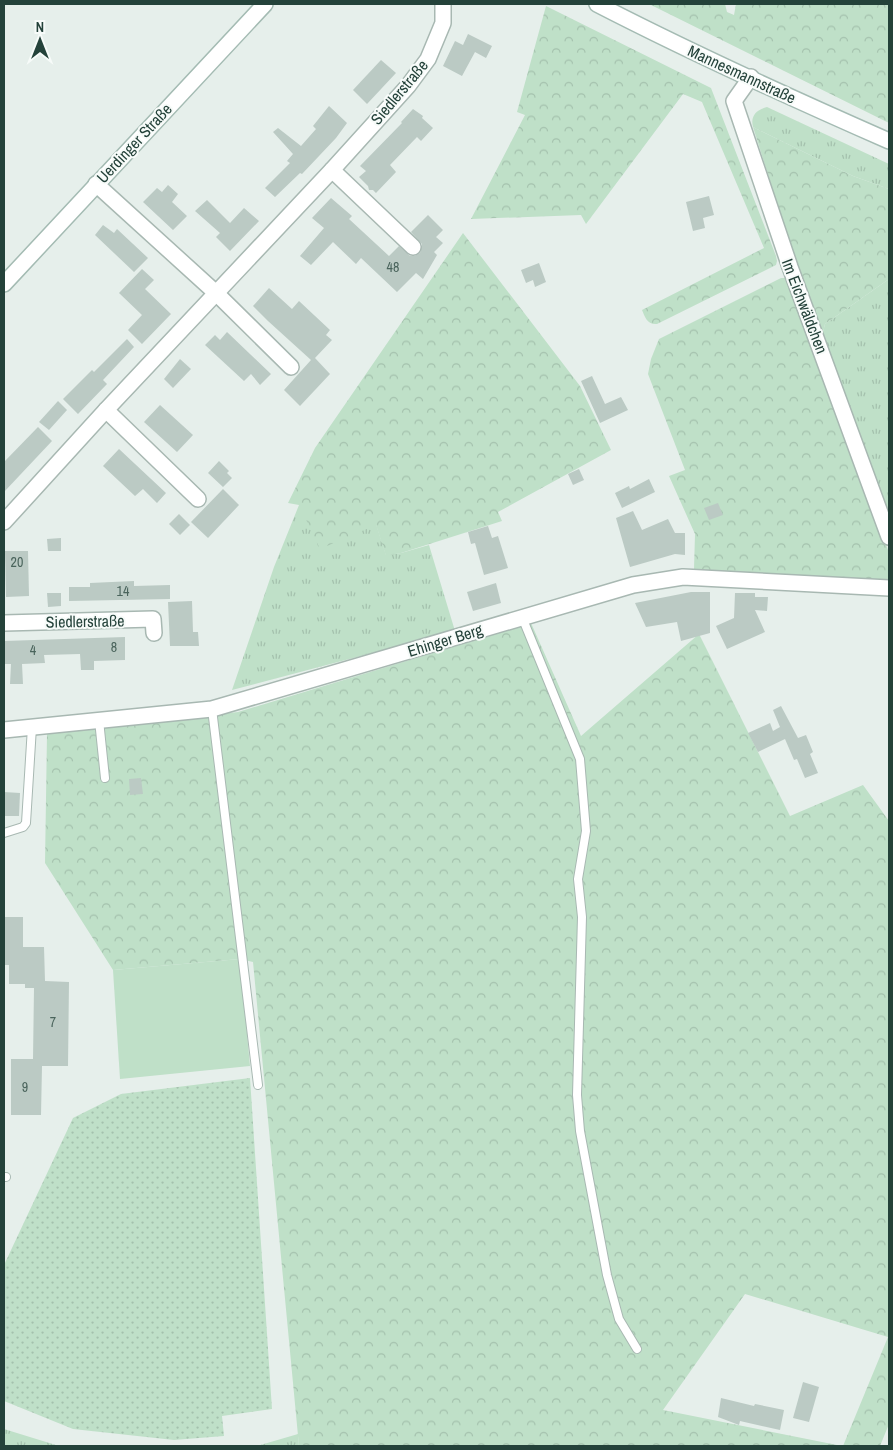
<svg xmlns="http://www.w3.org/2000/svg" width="893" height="1450" viewBox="0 0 893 1450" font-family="'Archivo Narrow',sans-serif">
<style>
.grass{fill:url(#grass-tufts)}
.forest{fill:url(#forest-crowns)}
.park{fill:#bfe0c8}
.garden{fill:url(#garden-dots)}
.building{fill:#bbcac4}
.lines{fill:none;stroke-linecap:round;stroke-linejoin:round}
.lane-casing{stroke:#a8b8b2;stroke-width:10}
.street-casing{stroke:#a8b8b2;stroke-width:18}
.secondary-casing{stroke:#a4bbb3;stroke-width:18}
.lane{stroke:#fff;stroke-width:8}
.street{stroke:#fff;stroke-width:15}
.secondary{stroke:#fff;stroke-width:15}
.labels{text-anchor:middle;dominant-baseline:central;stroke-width:4;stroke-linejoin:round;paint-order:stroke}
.number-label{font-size:14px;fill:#4a645c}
.street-label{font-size:16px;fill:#24423a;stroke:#f7fbf9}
</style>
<defs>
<pattern id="grass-tufts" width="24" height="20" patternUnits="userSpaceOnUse" patternTransform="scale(1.25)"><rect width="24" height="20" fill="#bfe0c8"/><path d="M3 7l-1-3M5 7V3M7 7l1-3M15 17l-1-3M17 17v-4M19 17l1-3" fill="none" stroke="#a4c1ad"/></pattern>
<pattern id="forest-crowns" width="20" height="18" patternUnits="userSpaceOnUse" patternTransform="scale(1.25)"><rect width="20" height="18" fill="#bfe0c8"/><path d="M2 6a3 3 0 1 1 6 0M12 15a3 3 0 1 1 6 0" fill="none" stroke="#a4c1ad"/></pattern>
<pattern id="garden-dots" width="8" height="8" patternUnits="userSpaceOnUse" patternTransform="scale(1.25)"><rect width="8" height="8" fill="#bfe0c8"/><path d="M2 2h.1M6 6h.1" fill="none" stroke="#a4c1ad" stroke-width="1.8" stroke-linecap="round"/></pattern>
</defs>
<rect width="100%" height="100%" fill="#e6efeb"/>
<g class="grass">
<path d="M767 107 889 164V189L853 176 753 127C750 115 757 110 767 107Z"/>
<polygon points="889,279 889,520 822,336 825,324"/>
<polygon points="299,505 376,524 386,555 401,553 429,545 455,631 232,690 274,567"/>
<polygon points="4,1429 59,1446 4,1446"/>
<polygon points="298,1434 299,1446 257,1446"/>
</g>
<g class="forest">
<polygon points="649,4 725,4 727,12 734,15 736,4 889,4 889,123"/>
<path d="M546 6 711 88 776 256 777 261 776 265 657 324C647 325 645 317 642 310L764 248 702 102 683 94 586 224 581 215 471 219 525 115 517 112Z"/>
<polygon points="753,127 853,176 889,189 889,279 825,324 822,336 793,254"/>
<polygon points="463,233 580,386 611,450 498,512 502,521 401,553 386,556 376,525 320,549 299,505 288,503 315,448"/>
<polygon points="781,278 785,278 842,418 889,553 889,583 694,569 695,534 669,476 685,470 648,374 651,359 659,339"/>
<polygon points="531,623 581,736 699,634 790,816 863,785 889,821 889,1424 880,1446 843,1446 888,1337 745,1294 663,1410 842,1446 299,1446 253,962 240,959 113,970 45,863 47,734 238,712"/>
</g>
<polygon class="park" points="240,959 250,1066 120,1079 113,970"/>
<polygon class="garden" points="250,1078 272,1409 222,1416 224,1436 174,1440 73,1429 4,1401 4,1265 73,1118 121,1094"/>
<g class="building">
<polygon points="468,34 492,46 486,58 475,52 462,76 443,66 455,41 463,45"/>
<polygon points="381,60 396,73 367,104 353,90"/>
<polygon points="329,106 347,123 336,138 302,174 300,173 275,197 265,188 290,163 287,161 293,154 273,132 278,128 301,146 316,129 313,126"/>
<polygon points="413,109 423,116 422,118 433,128 421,141 417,137 390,165 396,172 376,193 373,190 369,190 368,186 359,177 366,171 360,166 402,123 401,122"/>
<polygon points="168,185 178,194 172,202 187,216 173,230 143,202 157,188 162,192"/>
<polygon points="709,196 714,215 703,218 705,228 693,231 686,202"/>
<polygon points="331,198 352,216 349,219 389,256 399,246 410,256 415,256 420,253 422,244 411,232 428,215 443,230 436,237 443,243 434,252 437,255 423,279 416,273 397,292 361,258 356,264 333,242 311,265 300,256 324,228 312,218"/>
<polygon points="207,200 230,223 244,208 259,221 230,251 216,237 220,233 195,211"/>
<polygon points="103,225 114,233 117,229 148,258 134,272 95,235"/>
<polygon points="539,263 546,282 535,287 533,280 526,283 521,270"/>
<polygon points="142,269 154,280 145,289 171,314 142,344 128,330 142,315 119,293"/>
<polygon points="269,288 292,309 299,301 330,330 326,335 332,340 315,358 330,374 300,406 284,390 311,360 268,321 253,306"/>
<polygon points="227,332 271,374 260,385 251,374 244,381 205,345 215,335 220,340"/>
<polygon points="127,339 134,347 103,380 107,384 78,414 63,399 92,370 94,372"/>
<polygon points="180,359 191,369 173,388 164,379"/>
<polygon points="592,376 605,404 621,397 628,410 600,423 581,381"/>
<polygon points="58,401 67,410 49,430 39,422"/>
<polygon points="160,405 193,435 177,452 144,422"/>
<polygon points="38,427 52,441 4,492 4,462"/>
<polygon points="119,449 166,493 157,503 143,489 135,496 103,466"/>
<polygon points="219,461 229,471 227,473 232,478 223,487 208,473"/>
<polygon points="579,469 584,480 573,485 568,474"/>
<polygon points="649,479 655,492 622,508 615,493 629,486 630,489"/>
<polygon points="223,489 239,505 208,538 191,522"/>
<polygon points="718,503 723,515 709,520 704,508"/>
<polygon points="633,511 642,530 668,519 675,533 685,533 685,555 675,554 630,567 616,518"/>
<polygon points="179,514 190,525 180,535 169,524"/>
<polygon points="488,526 492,538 498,536 508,568 484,575 475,543 471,544 468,532"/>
<polygon points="61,538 61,551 48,551 47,539"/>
<polygon points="5,551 28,551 29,596 6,597"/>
<polygon points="134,581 134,586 170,585 170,599 69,601 69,587 90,587 90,583"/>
<polygon points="496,583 501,603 473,611 467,592"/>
<polygon points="691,592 710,592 710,633 681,641 677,622 646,627 635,603"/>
<polygon points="47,593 61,593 61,606 48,607"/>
<polygon points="735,593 755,593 755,597 768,597 767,611 755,610 765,632 727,649 716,626 734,618"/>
<polygon points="192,601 193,632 198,632 199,646 170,646 168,602"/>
<polygon points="125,637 125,660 94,661 94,670 81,670 80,654 44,655 45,663 22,664 23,684 10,684 11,664 4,664 4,641"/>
<polygon points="781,706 798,738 806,735 813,752 810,754 818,773 805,778 797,759 794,760 785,739 758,752 748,733 770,723 773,731 780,727 773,710"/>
<polygon points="141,778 143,794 130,795 129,779"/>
<polygon points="4,792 20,793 19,816 4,816"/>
<polygon points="4,917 23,917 23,947 44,947 45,981 69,982 68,1066 42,1066 41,1115 11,1115 11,1059 33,1059 34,988 25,988 25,984 9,984 9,965 5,965 5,961 4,961"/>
<polygon points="803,1382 819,1387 809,1422 793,1418"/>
<polygon points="721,1398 754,1406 755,1404 784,1410 780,1430 740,1421 739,1425 718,1417"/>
</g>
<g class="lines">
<g class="lane-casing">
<g id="lane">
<polyline points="522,617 580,759 586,831 578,879 582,917 577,1095 580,1131 607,1275 619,1319 637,1349"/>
<polyline points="212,709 258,1085"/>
<polyline points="99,720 105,778"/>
<polyline points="4,833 23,827 26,823 32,727"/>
<polyline points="4,1177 6,1177"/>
</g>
</g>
<g class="street-casing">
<g id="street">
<polyline points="751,77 734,101 790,267 889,537"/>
<polyline points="332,170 413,247"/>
<polyline points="96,184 216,293 291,367"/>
<polyline points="106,410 198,499"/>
<polyline points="4,522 106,410 332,170 408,86 428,59 443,23 443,4"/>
<polyline points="4,623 153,619 154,633"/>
<polyline points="4,730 212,709 633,585 683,577 889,588"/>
</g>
</g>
<g class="secondary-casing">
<g id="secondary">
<path d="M597 4C692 53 791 98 889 141"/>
<polyline points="4,284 265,4"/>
</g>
</g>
<use href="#lane" class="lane"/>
<use href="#street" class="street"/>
<use href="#secondary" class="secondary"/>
</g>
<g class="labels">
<g class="number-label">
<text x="393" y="267">48</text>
<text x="17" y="562">20</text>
<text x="123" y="591">14</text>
<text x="114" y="647">8</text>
<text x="33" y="650">4</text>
<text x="53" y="1022">7</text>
<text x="25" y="1087">9</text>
</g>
<g class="street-label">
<text transform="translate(742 74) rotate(25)">Mannesmannstraße</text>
<text transform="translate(399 92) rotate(-50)">Siedlerstraße</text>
<text transform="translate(134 143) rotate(-47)">Uerdinger Straße</text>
<text transform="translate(805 306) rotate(69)">Im Eichwäldchen</text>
<text transform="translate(85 621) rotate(-1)">Siedlerstraße</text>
<text transform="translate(445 640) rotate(-17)">Ehinger Berg</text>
</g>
</g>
<rect width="893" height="1450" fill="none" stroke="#24423a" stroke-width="10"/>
<g transform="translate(40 40)" stroke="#f7fbf9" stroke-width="4" paint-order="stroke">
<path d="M0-4L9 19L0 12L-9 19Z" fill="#24423a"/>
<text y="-8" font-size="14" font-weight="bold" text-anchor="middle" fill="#24423a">N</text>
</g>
</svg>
